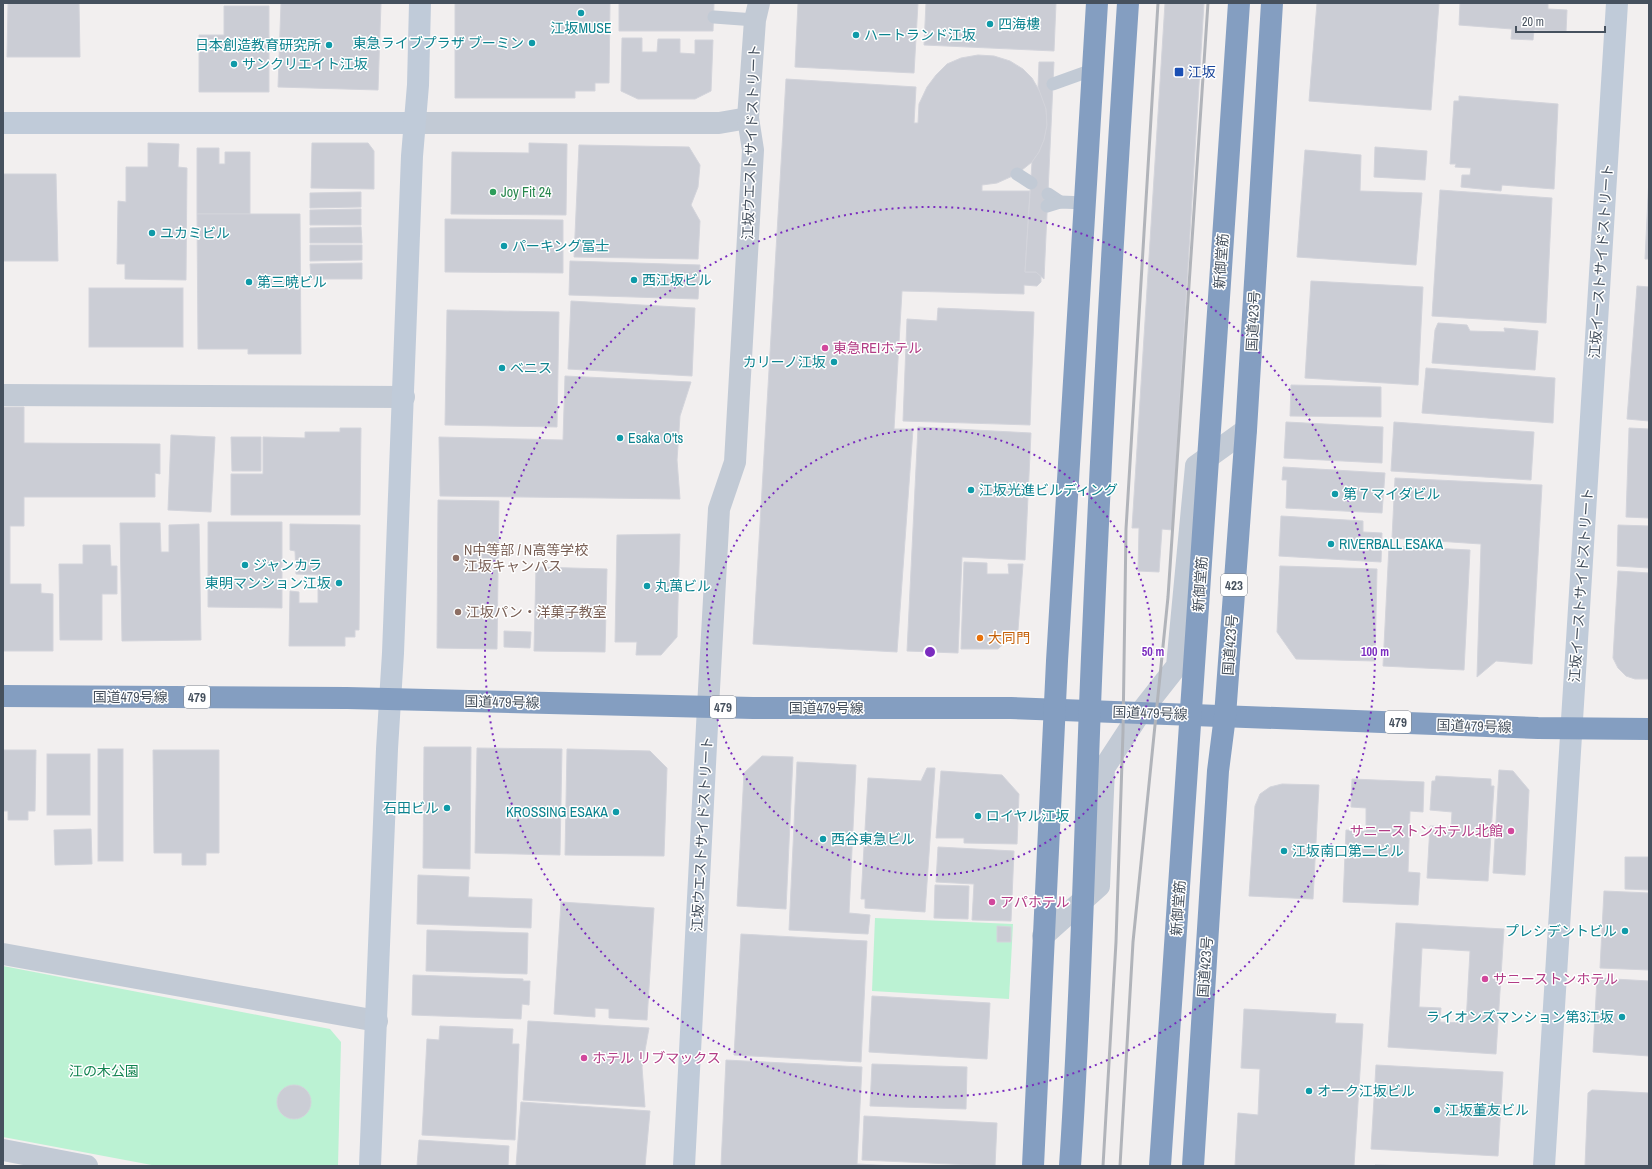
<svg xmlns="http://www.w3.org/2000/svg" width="1652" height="1169" viewBox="0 0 1652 1169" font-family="'Archivo Narrow','Noto Sans JP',sans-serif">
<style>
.green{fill:#bbf2d3}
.building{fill:#cbcdd5;stroke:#d3d4db;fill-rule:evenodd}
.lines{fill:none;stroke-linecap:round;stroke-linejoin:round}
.lane{stroke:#c2cad5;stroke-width:13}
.street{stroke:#c2cad5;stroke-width:22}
.secondary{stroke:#c0cbd9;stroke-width:22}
.highway{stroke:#849ec1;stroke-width:22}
.rail{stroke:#b1b4ba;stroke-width:3}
.ring{fill:none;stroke:#7b2cbf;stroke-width:2;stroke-dasharray:2 4}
.culture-dot{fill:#0f9aa8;stroke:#fff;stroke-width:1.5}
.transit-dot{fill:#1a4fb4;stroke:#fff;stroke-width:1.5}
.leisure-dot{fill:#2e9e5b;stroke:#fff;stroke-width:1.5}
.hotel-dot{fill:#d1479c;stroke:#fff;stroke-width:1.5}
.education-dot{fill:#8d6e63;stroke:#fff;stroke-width:1.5}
.food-dot{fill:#e8710a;stroke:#fff;stroke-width:1.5}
.labels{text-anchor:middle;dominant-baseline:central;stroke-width:3;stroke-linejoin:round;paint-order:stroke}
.shield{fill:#fff;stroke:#7e858e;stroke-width:1}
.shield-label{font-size:13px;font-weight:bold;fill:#46515e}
.culture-label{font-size:14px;fill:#0d838f;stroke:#fff;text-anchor:start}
.transit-label{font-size:14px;fill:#164399;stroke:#fff;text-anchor:start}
.street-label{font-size:14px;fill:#46515e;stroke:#fff}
.leisure-label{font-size:14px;fill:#27864d;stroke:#fff;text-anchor:start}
.hotel-label{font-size:14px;fill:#b23c85;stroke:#fff;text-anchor:start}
.education-label{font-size:14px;fill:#785e54;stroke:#fff;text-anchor:start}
.food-label{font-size:14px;fill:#c56008;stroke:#fff;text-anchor:start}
.park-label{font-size:14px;fill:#128451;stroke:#fff}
.centre{fill:#7b2cbf;stroke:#fff;stroke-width:2}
.ring-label{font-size:12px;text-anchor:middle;font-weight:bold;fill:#7b2cbf;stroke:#fff;stroke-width:3;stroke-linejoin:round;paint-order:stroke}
</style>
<rect width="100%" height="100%" fill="#f2efef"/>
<g class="green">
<polygon points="875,918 1013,924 1009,999 872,991"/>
<polygon points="3,966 330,1029 341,1042 338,1166 157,1166 3,1137"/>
</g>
<g class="building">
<polygon points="8,3 79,3 80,57 7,57"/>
<polygon points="281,3 381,3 378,90 278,87"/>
<polygon points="455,3 610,3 609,83 595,83 595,91 575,91 575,98 455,98"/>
<polygon points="619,3 714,3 713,31 619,31"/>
<polygon points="798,3 918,3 914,73 795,67"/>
<polygon points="926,3 1056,3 1054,51 924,45"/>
<polygon points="1165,3 1204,3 1172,530 1162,529 1159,572 1138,571 1139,528 1132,528"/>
<polygon points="1317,3 1439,3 1431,110 1309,101"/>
<polygon points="1460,3 1548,3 1548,9 1567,10 1566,32 1534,30 1533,40 1511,39 1512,29 1459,25"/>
<polygon points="224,6 269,6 269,92 199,92 199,35 224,35"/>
<polygon points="622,38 642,38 642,52 657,52 658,39 680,39 680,53 695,54 695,40 713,40 711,91 695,99 638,99 621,91"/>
<polygon points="978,55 994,56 1010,61 1023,69 1032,78 1043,97 1046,109 1047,125 1044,140 1039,152 1032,162 1017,174 997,183 982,185 982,191 1030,191 1025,272 1036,272 1041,276 1041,282 1037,286 1024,285 1024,294 902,291 894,429 913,429 897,652 753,644 786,79 916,87 914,123 918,123 919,104 927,87 936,75 947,64 961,58"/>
<polygon points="1039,62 1054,62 1044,279 1036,272 1025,272 1032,162 1039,152 1044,140 1047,125 1046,109 1038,87"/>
<polygon points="1459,96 1558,104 1554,189 1502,185 1501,191 1461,187 1462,175 1470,175 1471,168 1455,167 1456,164 1450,164 1454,101 1459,101"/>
<polygon points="148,143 179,144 178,167 187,168 186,280 125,279 125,264 117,264 118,201 126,202 126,167 148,167"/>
<polygon points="312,143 368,143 374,151 374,189 311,188"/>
<polygon points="529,143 567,144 566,215 451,214 452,152 529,153"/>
<polygon points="579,145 689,147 700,165 698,187 691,205 700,221 698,259 574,257"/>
<polygon points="1375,147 1427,151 1425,180 1374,177"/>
<polygon points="197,148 219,148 219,164 225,164 225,152 250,152 250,214 197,214"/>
<polygon points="1305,150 1361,155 1360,191 1422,193 1416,265 1297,257"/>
<polygon points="3,174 56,174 58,261 3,261"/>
<polygon points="1649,177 1649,259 1645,259"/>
<polygon points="1440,190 1552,198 1546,323 1432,316"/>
<polygon points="361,192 361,207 310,208 310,193"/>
<polygon points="361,209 361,225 310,225 310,210"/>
<polygon points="197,214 300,214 301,354 248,354 248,349 198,349"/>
<polygon points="445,219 563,220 563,273 445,272"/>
<polygon points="361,227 362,243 310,243 310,228"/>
<polygon points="310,245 362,245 362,260 310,261"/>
<polygon points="570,261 700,265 698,299 569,295"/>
<polygon points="362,263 362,279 311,279 310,264"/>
<polygon points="1311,281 1423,287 1418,385 1305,378"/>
<polygon points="1637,286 1649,287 1649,421 1627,419"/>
<rect x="89" y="288" width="94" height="59"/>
<polygon points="571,301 695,308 692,376 568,369"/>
<polygon points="938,308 1034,312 1030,425 903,421 907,319 937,321"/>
<polygon points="447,310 559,312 557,427 445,425"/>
<polygon points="1438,323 1467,325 1470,331 1505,332 1504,328 1538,331 1535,370 1432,363 1435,330"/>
<polygon points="1426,368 1555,378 1553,423 1422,413"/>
<polygon points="565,376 691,382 680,416 677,460 680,499 440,496 439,437 563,440"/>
<polygon points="1291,385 1381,387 1381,417 1290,416"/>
<polygon points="3,407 24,407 24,443 160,444 160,474 155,473 155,497 24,497 24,526 10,526 10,584 41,584 41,593 53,594 53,651 3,651"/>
<polygon points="1286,422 1383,427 1382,463 1284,458"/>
<polygon points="1394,422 1534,432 1531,480 1391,471"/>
<polygon points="918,427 1031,433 1025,560 962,557 958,653 907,651"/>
<polygon points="340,428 361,428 360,515 231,515 231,474 263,474 263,437 305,438 305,432 340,432"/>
<polygon points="1629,428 1649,429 1649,518 1626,517"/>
<polygon points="171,435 215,437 211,512 168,510"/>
<polygon points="231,437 261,437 261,471 232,471"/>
<polygon points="1283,467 1385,473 1382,513 1286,508 1287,480 1282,480"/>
<polygon points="1395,478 1542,485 1532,664 1496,661 1477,677 1481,544 1392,538"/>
<polygon points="438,500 499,501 497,649 437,648"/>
<polygon points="1281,516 1363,521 1363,532 1382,533 1381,562 1279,556"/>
<polygon points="208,522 282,522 282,608 208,607"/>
<polygon points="120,523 160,523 161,552 169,552 169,525 199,524 201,640 122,641"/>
<polygon points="290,524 360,525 359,630 355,630 355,637 345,637 345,646 289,646 290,591 299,592 299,603 318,603 318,575 296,574 295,551 290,550"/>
<polygon points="1618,525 1649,526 1649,568 1617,566"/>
<polygon points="680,534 677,637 661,655 636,655 637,642 615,642 617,535"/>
<polygon points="83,545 110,545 111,566 117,566 117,594 102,594 102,640 60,640 59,564 83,564"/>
<polygon points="1389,546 1470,550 1464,670 1383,666"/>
<polygon points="964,562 987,563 987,574 1009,574 1008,564 1023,564 1018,630 998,649 961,649"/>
<polygon points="1280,566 1377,569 1375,661 1296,659 1277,632"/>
<polygon points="536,567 607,569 605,652 534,651"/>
<polygon points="1618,571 1649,573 1649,679 1635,679 1626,676 1618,668 1613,658"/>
<polygon points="504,631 531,632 530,648 504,647"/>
<polygon points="424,747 471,747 470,869 423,868"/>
<polygon points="477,748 562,749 560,855 475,853"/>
<rect x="98" y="749" width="25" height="112"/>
<polygon points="567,749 650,751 667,768 664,856 565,855"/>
<polygon points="3,750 36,750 35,811 28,811 28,820 8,820 8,811 3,811"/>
<polygon points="153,750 219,750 219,853 206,853 206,865 182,865 182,853 154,853"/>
<rect x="47" y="754" width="43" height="61"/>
<polygon points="762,756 793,757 786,909 737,906 744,773"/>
<polygon points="797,762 856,765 849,913 870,915 868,934 789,930"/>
<polygon points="927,768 935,768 925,912 865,908 865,899 861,899 868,778 921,781"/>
<polygon points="1499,770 1513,771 1529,790 1525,875 1493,873"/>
<polygon points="941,771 1002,775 1019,794 1017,844 964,843 964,838 936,838"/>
<polygon points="1436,776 1491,779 1491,786 1494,786 1488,881 1427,878 1430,826 1451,827 1452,812 1430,810 1432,781 1435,781"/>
<polygon points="1352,779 1424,782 1423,812 1410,811 1408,872 1420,873 1418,905 1343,902 1346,830 1366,831 1366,808 1351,807"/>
<polygon points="1282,784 1319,785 1313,899 1249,896 1255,806 1260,794 1270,787"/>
<polygon points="91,829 92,864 55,865 54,830"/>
<polygon points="938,847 1014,851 1011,921 972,920 974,884 936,882"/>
<polygon points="1625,857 1649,857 1649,890 1625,889"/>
<polygon points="418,875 469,877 468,897 532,899 531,928 417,924"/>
<polygon points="935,885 969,886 968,919 934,918"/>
<polygon points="1604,891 1649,893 1649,970 1600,968"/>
<polygon points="561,902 654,908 647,1020 609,1018 609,1009 595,1008 595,1017 554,1014"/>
<path d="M1396 923 1504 929 1496 1054 1388 1047ZM1422 948 1470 951 1466 1023 1440 1022 1441 1008 1419 1007Z"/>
<polygon points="997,926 1011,927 1011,942 997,942"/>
<polygon points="427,930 528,933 527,974 426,971"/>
<polygon points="741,934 867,941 861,1062 734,1055"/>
<polygon points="413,975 523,979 523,981 530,981 529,1005 522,1004 521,1019 412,1015"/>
<polygon points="1597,978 1649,981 1649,1056 1593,1052"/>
<polygon points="872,996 990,1003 987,1059 869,1052"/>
<polygon points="1244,1009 1336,1014 1335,1023 1363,1024 1354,1166 1235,1166 1238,1113 1258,1115 1260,1069 1241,1068"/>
<polygon points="528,1021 649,1028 642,1067 645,1107 523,1100"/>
<polygon points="440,1026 513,1029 512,1044 519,1044 515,1140 422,1135 427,1039 439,1040"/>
<polygon points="726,1060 862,1067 857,1164 894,1166 721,1166"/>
<polygon points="872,1064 967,1067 966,1109 870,1106"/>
<polygon points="1376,1065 1503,1072 1498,1156 1371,1149"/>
<circle cx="294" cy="1102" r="17"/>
<polygon points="1592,1090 1649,1093 1649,1166 1585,1166 1588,1093"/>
<polygon points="521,1102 650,1111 645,1166 516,1166"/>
<polygon points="864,1116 997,1123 995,1166 862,1160"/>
<polygon points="419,1140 509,1146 508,1166 417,1166"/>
<polygon points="1375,1165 1411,1166 1375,1166"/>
</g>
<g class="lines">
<g class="lane">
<polyline points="714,17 755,20"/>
<polyline points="1053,84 1092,70"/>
<polyline points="1017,174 1031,183"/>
<polyline points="1048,194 1060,202"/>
<polyline points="1047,206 1060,202 1086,203"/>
</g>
<g class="street">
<polyline points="414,123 719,123 748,118"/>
<polyline points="3,395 404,397"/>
<polyline points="708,707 719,509 735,462 753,150 748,118 755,20 759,3"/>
<polyline points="1043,936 1099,886 1104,768 1140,713 1177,666 1196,466 1246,430"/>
<polyline points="3,954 377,1021"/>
<polyline points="3,1150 87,1166"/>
</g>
<g class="secondary">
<polyline points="3,123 414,123"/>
<polyline points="370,1166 387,749 393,653 412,156 418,85 420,3"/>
<polyline points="684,1166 708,707"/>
<polyline points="1544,1166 1617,3"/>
</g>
<g class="highway">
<polyline points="3,696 347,698 753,708 1011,708 1538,728 1649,729"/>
<polyline points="1033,1166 1057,661 1097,3"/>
<path d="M1070 1166C1082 989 1085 811 1093 634 1102 423 1114 213 1128 3"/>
<polyline points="1160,1166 1239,3"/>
<polyline points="1193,1166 1218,771 1225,716 1246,430 1272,3"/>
</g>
<g class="rail">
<polyline points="1103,1166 1116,942 1123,732 1126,529 1158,3"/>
<polyline points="1120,1166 1133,942 1168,597 1208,3"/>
</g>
</g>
<g class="ring">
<circle cx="930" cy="652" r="223"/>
<circle cx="930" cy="652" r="445"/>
</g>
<g class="culture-dot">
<circle cx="581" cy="13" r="4"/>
<circle cx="990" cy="24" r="4"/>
<circle cx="856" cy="35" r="4"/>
<circle cx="532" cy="43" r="4"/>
<circle cx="329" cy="45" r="4"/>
<circle cx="234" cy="64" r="4"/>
<circle cx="152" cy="233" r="4"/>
<circle cx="504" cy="246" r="4"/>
<circle cx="634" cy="280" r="4"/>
<circle cx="249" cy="282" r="4"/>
<circle cx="834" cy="362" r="4"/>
<circle cx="502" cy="368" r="4"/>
<circle cx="620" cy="438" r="4"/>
<circle cx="971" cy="490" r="4"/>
<circle cx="1335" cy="494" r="4"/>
<circle cx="1331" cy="544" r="4"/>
<circle cx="245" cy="565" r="4"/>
<circle cx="339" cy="583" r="4"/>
<circle cx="647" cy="586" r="4"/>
<circle cx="447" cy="808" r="4"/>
<circle cx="616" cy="812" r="4"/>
<circle cx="978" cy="816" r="4"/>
<circle cx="823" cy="839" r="4"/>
<circle cx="1284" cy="851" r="4"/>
<circle cx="1625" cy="931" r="4"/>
<circle cx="1622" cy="1017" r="4"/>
<circle cx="1309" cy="1091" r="4"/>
<circle cx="1437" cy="1110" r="4"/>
</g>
<rect class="transit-dot" x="1174" y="67" width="10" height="10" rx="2"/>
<circle class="leisure-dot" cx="493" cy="192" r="4"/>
<g class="hotel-dot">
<circle cx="825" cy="348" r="4"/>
<circle cx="1511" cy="831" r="4"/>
<circle cx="992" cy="902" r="4"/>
<circle cx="1485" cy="979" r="4"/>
<circle cx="584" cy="1058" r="4"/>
</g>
<g class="education-dot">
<circle cx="456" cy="558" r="4"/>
<circle cx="458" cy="612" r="4"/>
</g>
<circle class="food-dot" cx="980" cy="638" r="4"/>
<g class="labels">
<g class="shield">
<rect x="1221" y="574" width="26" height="22" rx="3"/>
<rect x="184" y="686" width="26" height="22" rx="3"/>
<rect x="710" y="696" width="26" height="22" rx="3"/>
<rect x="1385" y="711" width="26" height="22" rx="3"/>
</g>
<g class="shield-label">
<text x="1234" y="585">423</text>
<text x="197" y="697">479</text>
<text x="723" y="707">479</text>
<text x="1398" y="722">479</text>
</g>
<g class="culture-label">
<text x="998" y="24">四海樓</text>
<text x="581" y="28" text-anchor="middle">江坂MUSE</text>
<text x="864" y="35">ハートランド江坂</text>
<text x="524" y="43" text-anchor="end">東急ライブプラザ ブーミン</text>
<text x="321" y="45" text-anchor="end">日本創造教育研究所</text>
<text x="242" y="64">サンクリエイト江坂</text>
<text x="160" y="233">ユカミビル</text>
<text x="512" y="246">パーキング冨士</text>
<text x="642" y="280">西江坂ビル</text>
<text x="257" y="282">第三暁ビル</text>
<text x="826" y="362" text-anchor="end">カリーノ江坂</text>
<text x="510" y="368">ベニス</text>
<text x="628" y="438">Esaka O'ts</text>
<text x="979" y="490">江坂光進ビルディング</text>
<text x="1343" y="494">第７マイダビル</text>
<text x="1339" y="544">RIVERBALL ESAKA</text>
<text x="253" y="565">ジャンカラ</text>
<text x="331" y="583" text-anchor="end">東明マンション江坂</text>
<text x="655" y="586">丸萬ビル</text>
<text x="439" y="808" text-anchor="end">石田ビル</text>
<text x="608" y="812" text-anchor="end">KROSSING ESAKA</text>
<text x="986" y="816">ロイヤル江坂</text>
<text x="831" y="839">西谷東急ビル</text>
<text x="1292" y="851">江坂南口第二ビル</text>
<text x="1617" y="931" text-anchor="end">プレシデントビル</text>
<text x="1614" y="1017" text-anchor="end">ライオンズマンション第3江坂</text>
<text x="1317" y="1091">オーク江坂ビル</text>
<text x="1445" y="1110">江坂董友ビル</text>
</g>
<g class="transit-label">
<text x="1188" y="72">江坂</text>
</g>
<g class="street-label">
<text transform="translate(751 142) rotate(-88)">江坂ウエストサイドストリート</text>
<text transform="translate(1221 261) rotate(-86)">新御堂筋</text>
<text transform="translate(1601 261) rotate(-86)">江坂イーストサイドストリート</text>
<text transform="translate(1253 321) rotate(-87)">国道423号</text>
<text transform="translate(1200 584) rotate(-86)">新御堂筋</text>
<text transform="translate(1581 585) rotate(-86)">江坂イーストサイドストリート</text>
<text transform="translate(1230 645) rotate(-86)">国道423号</text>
<text x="130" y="697">国道479号線</text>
<text transform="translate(502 702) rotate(1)">国道479号線</text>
<text x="826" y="708">国道479号線</text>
<text transform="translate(1150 713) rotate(2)">国道479号線</text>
<text transform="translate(1474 726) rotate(2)">国道479号線</text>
<text transform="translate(702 834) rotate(-87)">江坂ウエストサイドストリート</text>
<text transform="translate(1178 908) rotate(-86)">新御堂筋</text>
<text transform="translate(1205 967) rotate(-86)">国道423号</text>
</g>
<g class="leisure-label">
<text x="501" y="192">Joy Fit 24</text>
</g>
<g class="hotel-label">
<text x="833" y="348">東急REIホテル</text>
<text x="1503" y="831" text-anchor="end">サニーストンホテル北館</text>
<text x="1000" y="902">アパホテル</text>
<text x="1493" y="979">サニーストンホテル</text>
<text x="592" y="1058">ホテル リブマックス</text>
</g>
<g class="education-label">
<text x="464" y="550">N中等部 / N高等学校<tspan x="464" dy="16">江坂キャンパス</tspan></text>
<text x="466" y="612">江坂パン・洋菓子教室</text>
</g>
<g class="food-label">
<text x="988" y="638">大同門</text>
</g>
<g class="park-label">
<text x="104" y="1071">江の木公園</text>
</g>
</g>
<circle cx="930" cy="652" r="6" class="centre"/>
<g class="ring-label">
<text x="1153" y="656">50 m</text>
<text x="1375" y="656">100 m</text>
</g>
<rect width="1652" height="1169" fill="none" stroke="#46515e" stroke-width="8"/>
<path d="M1516 26v6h89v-6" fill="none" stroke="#46515e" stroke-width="2"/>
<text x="1522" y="26" font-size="12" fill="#46515e" stroke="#ffffff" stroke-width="3" paint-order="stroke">20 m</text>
</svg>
